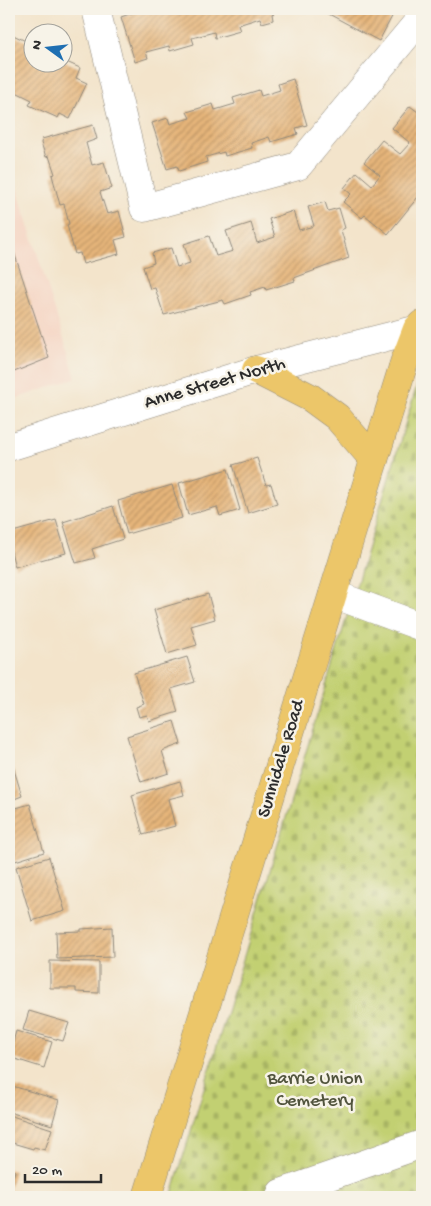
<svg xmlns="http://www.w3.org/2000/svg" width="431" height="1206" viewBox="0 0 431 1206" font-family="'Gochi Hand',sans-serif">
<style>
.built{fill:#f5d3c1}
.cemetery{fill:url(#cemetery-stones);stroke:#767e4e}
.building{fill:url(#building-hatch)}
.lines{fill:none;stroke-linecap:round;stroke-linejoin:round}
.minor-casing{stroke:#8f887b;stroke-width:29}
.major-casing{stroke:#8f887b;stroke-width:29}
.minor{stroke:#fff;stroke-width:28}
.major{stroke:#ecc669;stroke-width:28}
.labels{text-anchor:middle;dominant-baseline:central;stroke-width:5;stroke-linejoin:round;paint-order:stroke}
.street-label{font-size:19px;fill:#2b2b2b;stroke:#f7f3e8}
.park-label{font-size:19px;fill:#51543d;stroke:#f7f3e8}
</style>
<defs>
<pattern id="cemetery-stones" width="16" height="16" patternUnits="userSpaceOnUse" patternTransform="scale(1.25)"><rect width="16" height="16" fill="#c2d072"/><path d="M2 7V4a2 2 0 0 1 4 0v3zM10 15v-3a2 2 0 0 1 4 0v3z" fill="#a7b363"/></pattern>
<pattern id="building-hatch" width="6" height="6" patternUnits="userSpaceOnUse" patternTransform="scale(1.25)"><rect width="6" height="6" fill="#e6b57a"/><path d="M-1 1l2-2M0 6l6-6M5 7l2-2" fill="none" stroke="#bb9364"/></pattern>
</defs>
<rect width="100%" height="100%" fill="#f7f3e8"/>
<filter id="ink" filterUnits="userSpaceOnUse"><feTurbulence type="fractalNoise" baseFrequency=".02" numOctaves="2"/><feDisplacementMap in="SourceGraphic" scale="10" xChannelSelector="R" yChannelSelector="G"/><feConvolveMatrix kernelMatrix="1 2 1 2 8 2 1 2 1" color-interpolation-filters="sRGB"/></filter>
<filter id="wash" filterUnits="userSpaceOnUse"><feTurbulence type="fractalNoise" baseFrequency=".0096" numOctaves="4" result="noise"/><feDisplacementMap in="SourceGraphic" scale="20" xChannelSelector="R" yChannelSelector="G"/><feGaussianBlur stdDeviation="1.12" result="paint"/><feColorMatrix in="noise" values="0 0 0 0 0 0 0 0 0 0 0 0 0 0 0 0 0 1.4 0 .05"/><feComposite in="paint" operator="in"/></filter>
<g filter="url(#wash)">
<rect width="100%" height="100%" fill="#f3e4cb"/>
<polygon class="built" points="9,163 76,378 9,401"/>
<polygon class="cemetery" points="422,369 422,1197 171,1197"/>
<g id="blocks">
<g class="building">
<polygon points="131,9 273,9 274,13 272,14 273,20 262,23 260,18 238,25 240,31 215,38 214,32 192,38 194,44 170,51 169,46 146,52 148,58 135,62 121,17 132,13"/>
<polygon points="330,9 396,9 379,41 327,13"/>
<polygon points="9,33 32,44 32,47 28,55 32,57 32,62 44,62 48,65 49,62 62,62 62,60 80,68 76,78 87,83 70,119 60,114 58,118 29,105 32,100 14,91 11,96 9,95"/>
<polygon points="293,79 307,125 296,128 298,134 271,142 269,137 251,143 252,148 225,156 224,152 206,157 207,162 179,171 177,166 167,169 152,123 168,118 170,124 190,118 187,112 213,104 215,110 235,104 233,98 259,90 261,96 280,90 278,84"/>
<polygon points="410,106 422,115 422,192 388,234 365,215 362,218 343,202 351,194 344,188 357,172 372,185 380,175 364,162 382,140 400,154 410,143 392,128"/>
<polygon points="93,125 97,139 86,143 92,165 104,162 112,188 100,192 107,214 119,211 126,237 115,240 119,254 83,264 80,253 75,254 67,225 69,224 64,204 60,205 52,175 55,174 49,156 46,157 41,143 42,139"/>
<polygon points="325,202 328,211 339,208 345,228 341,230 349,258 294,278 295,281 266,290 265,287 250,292 251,295 225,304 223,300 164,315 155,288 150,289 143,267 154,263 152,253 171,248 177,267 190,263 184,244 209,236 216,256 233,251 226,231 251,223 257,243 275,237 269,219 293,211 299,230 314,226 308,207"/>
<polygon points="9,237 49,358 9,374"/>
<polygon points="257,458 266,485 271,484 277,504 248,513 233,465"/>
<polygon points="228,469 240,510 220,516 217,507 188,515 179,483"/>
<polygon points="172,485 182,518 127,534 118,501"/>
<polygon points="113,506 123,539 92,549 95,558 76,563 63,522"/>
<polygon points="56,520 66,553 15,567 9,544 9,533"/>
<polygon points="208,594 215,619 191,626 197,645 167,654 154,610"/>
<polygon points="187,657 195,682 171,689 178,712 149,721 147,715 139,717 136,707 144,704 134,673"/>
<polygon points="174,721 181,744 162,751 169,773 141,782 127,736"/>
<polygon points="9,753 22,796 9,801"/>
<polygon points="180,781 184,795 168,799 175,826 143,835 132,795"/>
<polygon points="30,804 44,852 12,862 9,850 9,810"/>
<polygon points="49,857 65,911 32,921 16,867"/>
<polygon points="112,927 113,957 57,959 56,932 81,931 81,929"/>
<polygon points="50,961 99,962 99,993 76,992 76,988 50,988"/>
<polygon points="29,1011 69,1023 63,1041 23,1030"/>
<polygon points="16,1031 52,1042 44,1068 9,1057"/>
<polygon points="9,1085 59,1100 52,1125 9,1112"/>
<polygon points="9,1115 52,1129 45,1150 34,1147 33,1149 9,1142"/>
<polygon points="9,1169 15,1171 9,1190"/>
</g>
</g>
</g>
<g filter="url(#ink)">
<use href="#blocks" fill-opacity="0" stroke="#8f887b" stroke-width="1"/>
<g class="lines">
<g class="minor-casing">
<g id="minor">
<polyline points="96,9 144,208 298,166 422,17"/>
<polyline points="9,447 256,370 422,328"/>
<polyline points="333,594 422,627"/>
<polyline points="280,1197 281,1193 422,1144"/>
</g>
</g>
<g class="major-casing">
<g id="major">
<polyline points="256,370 311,398 337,417 374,460"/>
<polyline points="147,1197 404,363 417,329 422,324"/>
</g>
</g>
<use href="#minor" class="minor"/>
<use href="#major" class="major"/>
</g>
</g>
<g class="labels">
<g class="street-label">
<text transform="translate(215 384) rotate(-16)">Anne Street North</text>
<text transform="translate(282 759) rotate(-73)">Sunnidale Road</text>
</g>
<g class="park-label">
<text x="315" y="1079">Barrie Union<tspan x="315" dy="22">Cemetery</tspan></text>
</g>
</g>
<rect width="431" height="1206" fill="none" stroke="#f7f3e8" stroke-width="30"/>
<g transform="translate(48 48) rotate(285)"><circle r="24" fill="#f7f3e8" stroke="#a5a39c"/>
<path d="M0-4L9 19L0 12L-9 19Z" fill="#1f6fb2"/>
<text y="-8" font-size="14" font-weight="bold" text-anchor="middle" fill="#2b2b2b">N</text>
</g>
<path d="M25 1174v8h76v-8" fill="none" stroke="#2b2b2b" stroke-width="2.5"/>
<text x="32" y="1174" font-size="15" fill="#2b2b2b" stroke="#f7f3e8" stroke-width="4" paint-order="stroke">20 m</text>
</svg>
